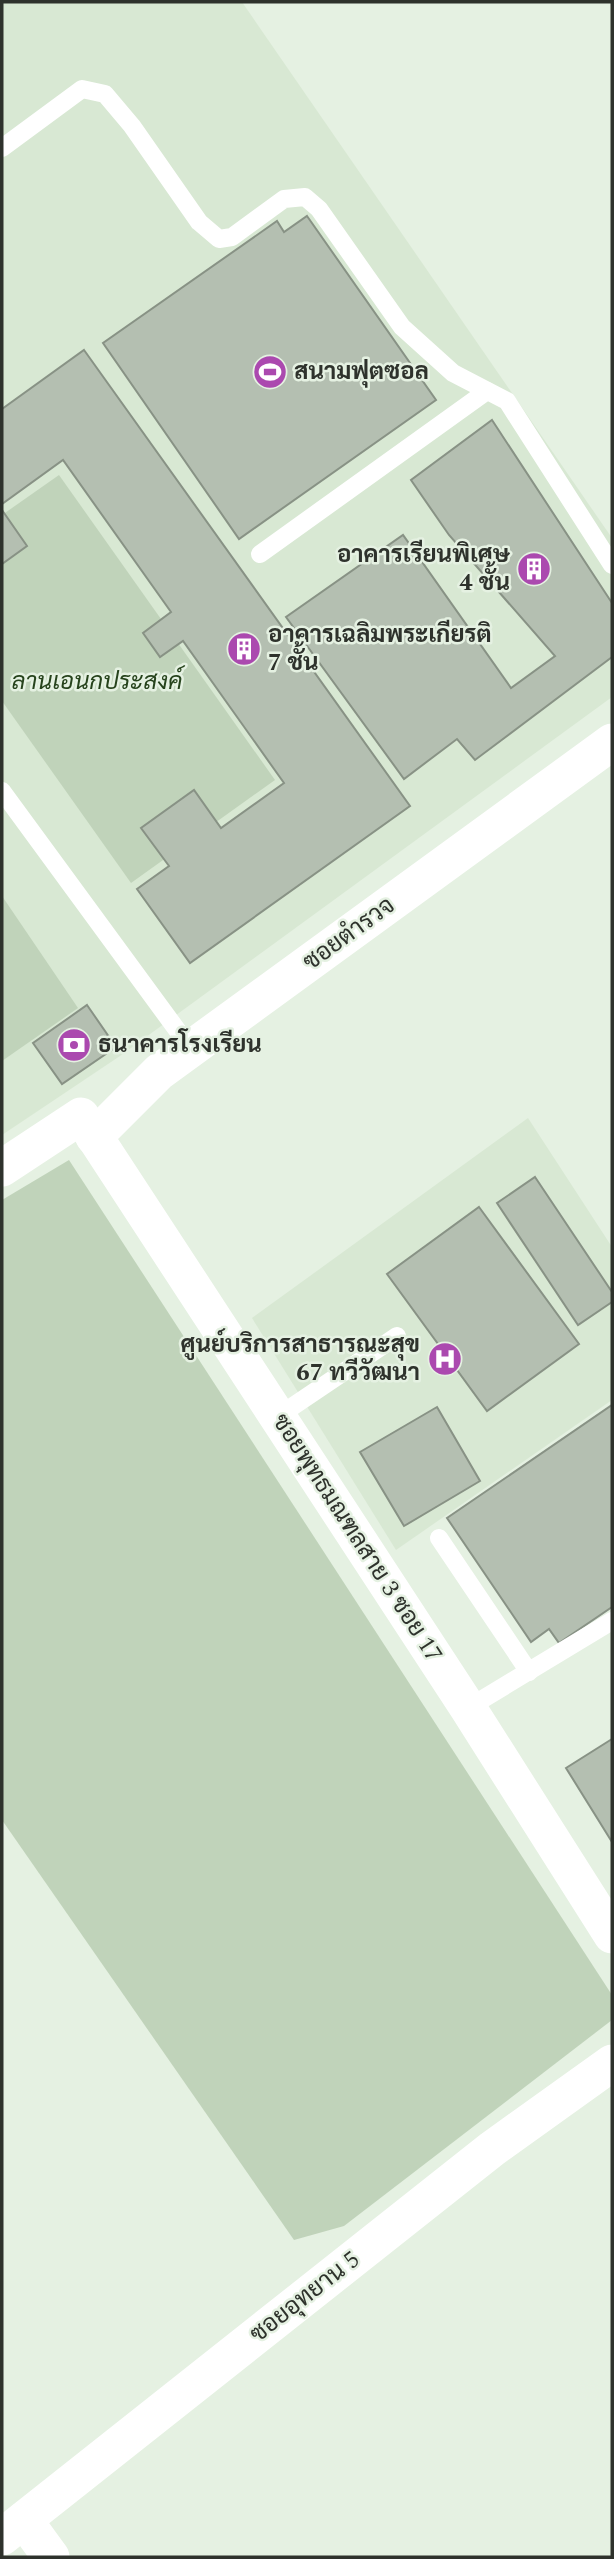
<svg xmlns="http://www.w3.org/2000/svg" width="614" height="2559" viewBox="0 0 614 2559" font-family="Spectral,Sarabun,serif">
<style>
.built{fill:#d8e8d3}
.green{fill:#c0d3ba}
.building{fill:#b4bfb1;stroke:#889285;stroke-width:2}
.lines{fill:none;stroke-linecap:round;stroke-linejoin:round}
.service{stroke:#fff;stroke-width:18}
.minor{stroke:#fff;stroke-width:37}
.labels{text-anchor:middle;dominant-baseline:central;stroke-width:5;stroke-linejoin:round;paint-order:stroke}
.poi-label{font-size:24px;font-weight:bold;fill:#2e322c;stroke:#e5f1e2;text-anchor:start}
.park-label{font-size:24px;font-style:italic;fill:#26431c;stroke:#e5f1e2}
.street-label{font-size:24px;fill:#2e322c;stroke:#e5f1e2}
</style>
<rect width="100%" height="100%" fill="#e5f1e2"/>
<g class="built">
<polygon points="2,2 242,2 612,538 612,697 120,1056 2,1135"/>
<polygon points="528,1118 612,1247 612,1400 396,1550 252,1318"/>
</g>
<g class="green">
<polygon points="59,475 275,780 131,883 2,701 2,515"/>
<polygon points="2,896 78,1008 2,1061"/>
<polygon points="69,1160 612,1995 612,2020 344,2226 294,2240 2,1820 2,1200"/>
</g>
<g class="building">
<polygon points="307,216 436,400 239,539 103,343 277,221 284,232"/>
<polygon points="84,350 410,806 190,963 137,889 169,866 141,828 194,790 221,828 284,783 183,641 160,657 143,633 171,612 63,460 2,504 2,409"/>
<polygon points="492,420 612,603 612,657 475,760 457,739 404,779 286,617 403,535 511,688 555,656 449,535 411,480"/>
<polygon points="2,510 27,546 2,564"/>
<polygon points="87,1005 116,1047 62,1084 33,1043"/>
<polygon points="535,1177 612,1292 612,1302 578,1325 497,1203"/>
<polygon points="479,1207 579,1344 487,1411 387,1274"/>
<polygon points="612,1405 612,1607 559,1643 549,1629 531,1642 447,1518"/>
<polygon points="437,1407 480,1481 404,1526 360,1452"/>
<polygon points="612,1739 612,1842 566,1768"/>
</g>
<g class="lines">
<g class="service">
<polyline points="2,148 82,89 105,94 132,126 199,222 219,239 232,237 284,199 305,197 319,209 402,327 453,373 507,401 612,565"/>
<polyline points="260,554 487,391"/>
<polyline points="2,791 191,1049"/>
<polyline points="277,1417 397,1336"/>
<polyline points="439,1538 529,1672"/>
<polyline points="468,1708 612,1621"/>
</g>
<g class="minor">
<polyline points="94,1137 159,1072 612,742"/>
<polyline points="2,1168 81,1116 468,1708 612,1935"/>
<polyline points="24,2520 51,2557"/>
<polyline points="2,2537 492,2149 612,2063"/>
</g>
</g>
<defs>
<g id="stadium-disc" transform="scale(1.75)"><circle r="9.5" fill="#ab49af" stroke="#e5f1e2"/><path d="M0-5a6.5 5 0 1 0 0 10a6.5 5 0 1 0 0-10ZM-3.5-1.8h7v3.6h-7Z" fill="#fff"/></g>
<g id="building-disc" transform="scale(1.75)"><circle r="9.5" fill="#ab49af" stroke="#e5f1e2"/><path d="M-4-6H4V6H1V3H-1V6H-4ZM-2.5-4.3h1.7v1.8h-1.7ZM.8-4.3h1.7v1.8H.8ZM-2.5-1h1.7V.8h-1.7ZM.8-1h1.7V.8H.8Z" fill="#fff"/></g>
<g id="bank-disc" transform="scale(1.75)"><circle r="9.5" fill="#ab49af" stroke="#e5f1e2"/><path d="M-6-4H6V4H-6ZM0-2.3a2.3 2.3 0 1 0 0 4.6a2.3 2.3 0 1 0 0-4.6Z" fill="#fff"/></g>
<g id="hospital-disc" transform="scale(1.75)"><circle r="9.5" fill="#ab49af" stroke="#e5f1e2"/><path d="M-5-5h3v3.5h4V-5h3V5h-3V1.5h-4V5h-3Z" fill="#fff"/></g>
</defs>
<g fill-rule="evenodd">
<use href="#stadium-disc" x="270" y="372"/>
<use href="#building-disc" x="534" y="569"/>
<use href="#building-disc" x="244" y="649"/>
<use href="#bank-disc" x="74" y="1045"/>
<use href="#hospital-disc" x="445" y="1359"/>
</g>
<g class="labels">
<g class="poi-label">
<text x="294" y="372">สนามฟุตซอล</text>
<text x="510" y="555" text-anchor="end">อาคารเรียนพิเศษ<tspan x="510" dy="28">4 ชั้น</tspan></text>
<text x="268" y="635">อาคารเฉลิมพระเกียรติ<tspan x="268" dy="28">7 ชั้น</tspan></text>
<text x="98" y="1045">ธนาคารโรงเรียน</text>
<text x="420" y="1345" text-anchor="end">ศูนย์บริการสาธารณะสุข<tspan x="420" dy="28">67 ทวีวัฒนา</tspan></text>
</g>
<g class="park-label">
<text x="97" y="682">ลานเอนกประสงค์</text>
</g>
<g class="street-label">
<text transform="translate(349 934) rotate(-36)">ซอยตำรวจ</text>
<text transform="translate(357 1538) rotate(57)">ซอยพุทธมณฑลสาย 3 ซอย 17</text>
<text transform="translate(305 2297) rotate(-38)">ซอยอุทยาน 5</text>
</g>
</g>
<rect width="614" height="2559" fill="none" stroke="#2e322c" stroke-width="7"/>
</svg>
